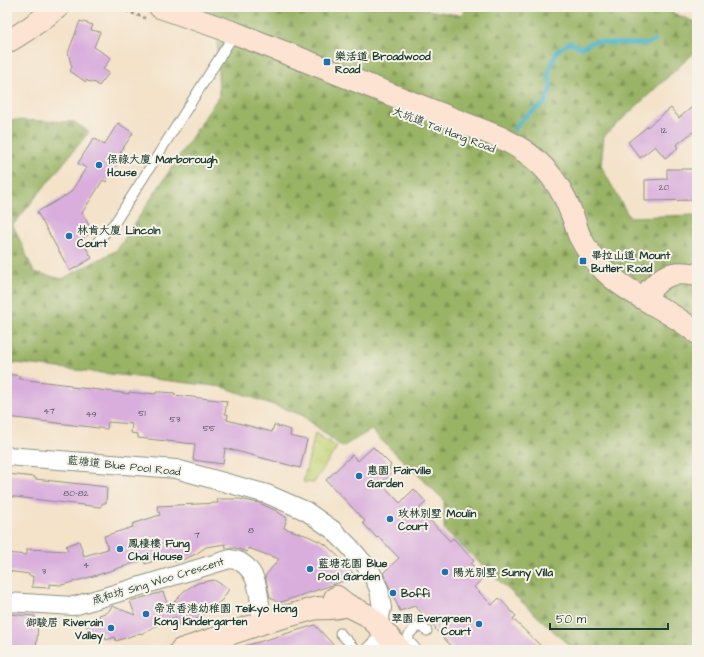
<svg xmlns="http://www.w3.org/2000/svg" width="704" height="657" viewBox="0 0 704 657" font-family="'Architects Daughter','LXGW WenKai TC',sans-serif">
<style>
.forest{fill:url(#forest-firs);stroke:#5c784d}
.park{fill:url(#park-crowns);stroke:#718854}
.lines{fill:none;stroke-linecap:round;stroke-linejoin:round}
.stream{stroke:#47b1c5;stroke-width:4.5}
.building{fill:#d9aedd}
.lane-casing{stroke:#8a907e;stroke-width:11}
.street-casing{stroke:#8a907e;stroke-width:20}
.secondary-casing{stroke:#8a907e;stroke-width:24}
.path{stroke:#8a907e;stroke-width:2.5;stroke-dasharray:3 3;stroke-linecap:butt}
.lane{stroke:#fff;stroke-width:9}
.street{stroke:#fff;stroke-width:18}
.secondary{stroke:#fde3d1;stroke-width:22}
.poi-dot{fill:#1f6fb2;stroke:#f7f3e8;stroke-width:1.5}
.labels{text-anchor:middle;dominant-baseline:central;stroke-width:4;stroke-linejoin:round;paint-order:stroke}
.number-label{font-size:9px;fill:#4e595e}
.poi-label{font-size:11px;font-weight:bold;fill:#1f3d34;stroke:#f7f3e8;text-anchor:start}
.street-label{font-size:11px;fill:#1f3d34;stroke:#f7f3e8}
</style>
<defs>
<pattern id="forest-firs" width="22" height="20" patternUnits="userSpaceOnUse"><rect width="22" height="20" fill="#9ab466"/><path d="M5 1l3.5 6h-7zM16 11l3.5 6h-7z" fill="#7d9455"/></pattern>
<pattern id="park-crowns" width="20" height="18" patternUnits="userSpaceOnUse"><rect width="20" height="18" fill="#c3d274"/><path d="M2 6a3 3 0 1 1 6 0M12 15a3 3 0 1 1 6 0" fill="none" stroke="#a7b565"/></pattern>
</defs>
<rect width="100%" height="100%" fill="#f7f3e8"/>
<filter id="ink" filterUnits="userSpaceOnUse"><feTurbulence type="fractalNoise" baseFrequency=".025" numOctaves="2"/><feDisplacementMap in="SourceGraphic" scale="8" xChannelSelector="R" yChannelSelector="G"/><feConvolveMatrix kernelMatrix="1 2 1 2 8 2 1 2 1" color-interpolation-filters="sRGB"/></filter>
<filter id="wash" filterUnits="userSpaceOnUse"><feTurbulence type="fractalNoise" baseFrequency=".012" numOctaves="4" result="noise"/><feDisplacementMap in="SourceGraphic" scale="16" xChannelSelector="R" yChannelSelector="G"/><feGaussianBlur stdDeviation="0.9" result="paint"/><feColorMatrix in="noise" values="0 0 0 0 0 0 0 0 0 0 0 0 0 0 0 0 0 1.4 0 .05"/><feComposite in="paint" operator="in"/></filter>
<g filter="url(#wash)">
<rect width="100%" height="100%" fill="#f4e2c9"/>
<polygon class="forest" points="153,7 413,7 451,14 460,15 468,7 659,7 697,23 697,50 604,136 601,166 629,217 697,215 697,650 574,650 444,530 444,500 371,430 342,447 302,415 223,387 7,362 7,117 12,120 74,122 89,132 13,225 34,272 62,279 117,250 219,96 217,39"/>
<polygon class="park" points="315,433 337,447 314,483 303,482"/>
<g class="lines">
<polyline class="stream" points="514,129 524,117 545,103 551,88 548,74 557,51 570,42 581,48 595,41 608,43 647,44 655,40"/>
</g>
<g id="blocks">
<g class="building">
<polygon points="80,21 93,25 91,30 100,32 94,47 111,58 103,69 109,73 99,86 94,82 93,83 90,81 89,82 87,80 86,82 70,71 72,67 68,53"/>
<polygon points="697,103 697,129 676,145 678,148 665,158 655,146 640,158 628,142 671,108 679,118"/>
<polygon points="118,123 133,133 120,153 123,154 106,182 103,180 82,213 93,232 81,239 92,258 70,271 37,212 70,193 86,168 78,163 94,138 104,145"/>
<polygon points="667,169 697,169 697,200 645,201 645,180 667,179"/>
<polygon points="7,374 20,376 19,379 71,385 71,387 100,390 129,394 129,392 146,394 146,393 156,394 156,392 162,392 175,393 174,395 227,401 225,414 228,414 227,420 272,432 274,425 291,430 290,436 307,440 300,468 225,448 223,464 193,460 195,444 138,438 138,434 131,433 132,424 108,422 107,429 7,417"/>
<polygon points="373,447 391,465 389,468 393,472 381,483 400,503 414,489 426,502 419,509 450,541 453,538 474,561 471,564 484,577 474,587 492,605 499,598 516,616 513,619 545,650 455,650 435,629 436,628 415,606 400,611 383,573 399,558 378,536 377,538 363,523 365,521 326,480 352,455 358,461"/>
<polygon points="7,474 35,477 35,479 107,487 106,503 103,503 100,507 7,496"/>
<polygon points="217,499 240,499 259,503 275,510 287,518 284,528 308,536 325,544 343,561 356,577 278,603 270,597 265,576 279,559 248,548 247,552 235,548 226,548 225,544 206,547 196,554 185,559 175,562 173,555 145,564 144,560 103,573 104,573 62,585 49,584 49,588 32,587 33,576 29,576 29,574 7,571 7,553 27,555 27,549 68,551 66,546 79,541 84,556 108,549 104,536 133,527 132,524 160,515 157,506 218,503"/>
<polygon points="214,580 229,589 222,600 213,608 197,619 178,625 176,617 155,623 158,625 141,634 140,633 116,641 115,637 106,640 104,633 90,638 85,621 100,617 99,615 108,612 112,606 135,615 130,601 163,592 169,608 184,591 192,586 198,583"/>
<polygon points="7,614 35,616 34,626 38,626 36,650 7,650"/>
<polygon points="315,625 338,650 309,650 307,648 301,650 242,650 242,647"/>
</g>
</g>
</g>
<g filter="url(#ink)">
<use href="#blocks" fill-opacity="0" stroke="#8a907e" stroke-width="1"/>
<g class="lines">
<g class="lane-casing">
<g id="lane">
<polyline points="98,241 116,221 235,33"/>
<polyline points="340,633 356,650"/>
<path d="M417 650 410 642 408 637C411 632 414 627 420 626L427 631"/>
</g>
</g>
<g class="street-casing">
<g id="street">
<polyline points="7,456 176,469 267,494 306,511 333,530 349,546 367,567 372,574 379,589 382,608 378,625"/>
<path d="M7 602 74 606 230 559C234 560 239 560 242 563 261 575 259 603 262 623"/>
<polyline points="371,650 387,635"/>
</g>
</g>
<g class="secondary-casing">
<g id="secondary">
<path d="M160 7 235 33 499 137C534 153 557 175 571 212 574 219 576 227 579 235 585 247 592 258 601 267 628 296 668 308 697 333"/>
<path d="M7 42C25 32 41 20 58 7"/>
<path d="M643 298C660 277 669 269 697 275"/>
<polyline points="335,598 337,597 347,605 367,615 378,625 400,650"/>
<path d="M181 650 262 623 317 608C328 609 337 608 347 605"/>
</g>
</g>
<polyline class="path" points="115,7 145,18"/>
<use href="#lane" class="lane"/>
<use href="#street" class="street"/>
<use href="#secondary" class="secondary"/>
</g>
</g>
<g class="poi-dot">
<rect x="323" y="58" width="8" height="8" rx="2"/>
<circle cx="99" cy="165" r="4"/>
<circle cx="69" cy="236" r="4"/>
<rect x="579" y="257" width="8" height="8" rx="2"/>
<circle cx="359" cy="476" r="4"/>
<circle cx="390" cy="519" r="4"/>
<circle cx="120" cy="549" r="4"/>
<circle cx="310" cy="569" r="4"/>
<circle cx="445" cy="572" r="4"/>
<circle cx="393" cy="593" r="4"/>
<circle cx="146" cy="614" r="4"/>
<circle cx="479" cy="624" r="4"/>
<circle cx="111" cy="628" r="4"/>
</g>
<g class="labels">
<g class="number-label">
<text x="664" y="130">12</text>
<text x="664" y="187">20</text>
<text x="49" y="411">47</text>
<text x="142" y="413">51</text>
<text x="91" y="414">49</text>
<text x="175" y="419">53</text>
<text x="209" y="428">55</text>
<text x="76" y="493">80-82</text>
<text x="251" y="530">8</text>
<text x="197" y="535">7</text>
<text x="86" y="565">4</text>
<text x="44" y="571">3</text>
</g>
<g class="poi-label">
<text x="335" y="56">樂活道 Broadwood<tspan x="335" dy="13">Road</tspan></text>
<text x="107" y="159">保祿大廈 Marborough<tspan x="107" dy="13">House</tspan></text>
<text x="77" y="230">林肯大廈 Lincoln<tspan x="77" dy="13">Court</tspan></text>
<text x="591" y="255">畢拉山道 Mount<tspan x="591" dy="13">Butler Road</tspan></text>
<text x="367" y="470">惠園 Fairville<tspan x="367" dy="13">Garden</tspan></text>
<text x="398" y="513">玫林別墅 Moulin<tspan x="398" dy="13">Court</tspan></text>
<text x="128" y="543">鳳棲樓 Fung<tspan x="128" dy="13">Chai House</tspan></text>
<text x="318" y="563">藍塘花園 Blue<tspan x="318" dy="13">Pool Garden</tspan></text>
<text x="453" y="572">陽光別墅 Sunny Villa</text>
<text x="401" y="593">Boffi</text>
<text x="154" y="608">帝京香港幼稚園 Teikyo Hong<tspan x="154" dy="13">Kong Kindergarten</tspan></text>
<text x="471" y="618" text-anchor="end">翠園 Evergreen<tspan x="471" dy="13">Court</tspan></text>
<text x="103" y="622" text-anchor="end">御駿居 Riverain<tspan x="103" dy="13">Valley</tspan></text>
</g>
<g class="street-label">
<text transform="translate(444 130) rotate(21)">大坑道 Tai Hang Road</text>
<text transform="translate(124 466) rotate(6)">藍塘道 Blue Pool Road</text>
<text transform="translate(158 581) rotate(-17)">成和坊 Sing Woo Crescent</text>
</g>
</g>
<rect width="704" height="657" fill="none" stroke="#f7f3e8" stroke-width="24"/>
<path d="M550 623v6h118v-6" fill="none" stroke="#1f3d34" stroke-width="2"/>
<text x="556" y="623" font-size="12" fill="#1f3d34" stroke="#f7f3e8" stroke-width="3" paint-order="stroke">50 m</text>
</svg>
